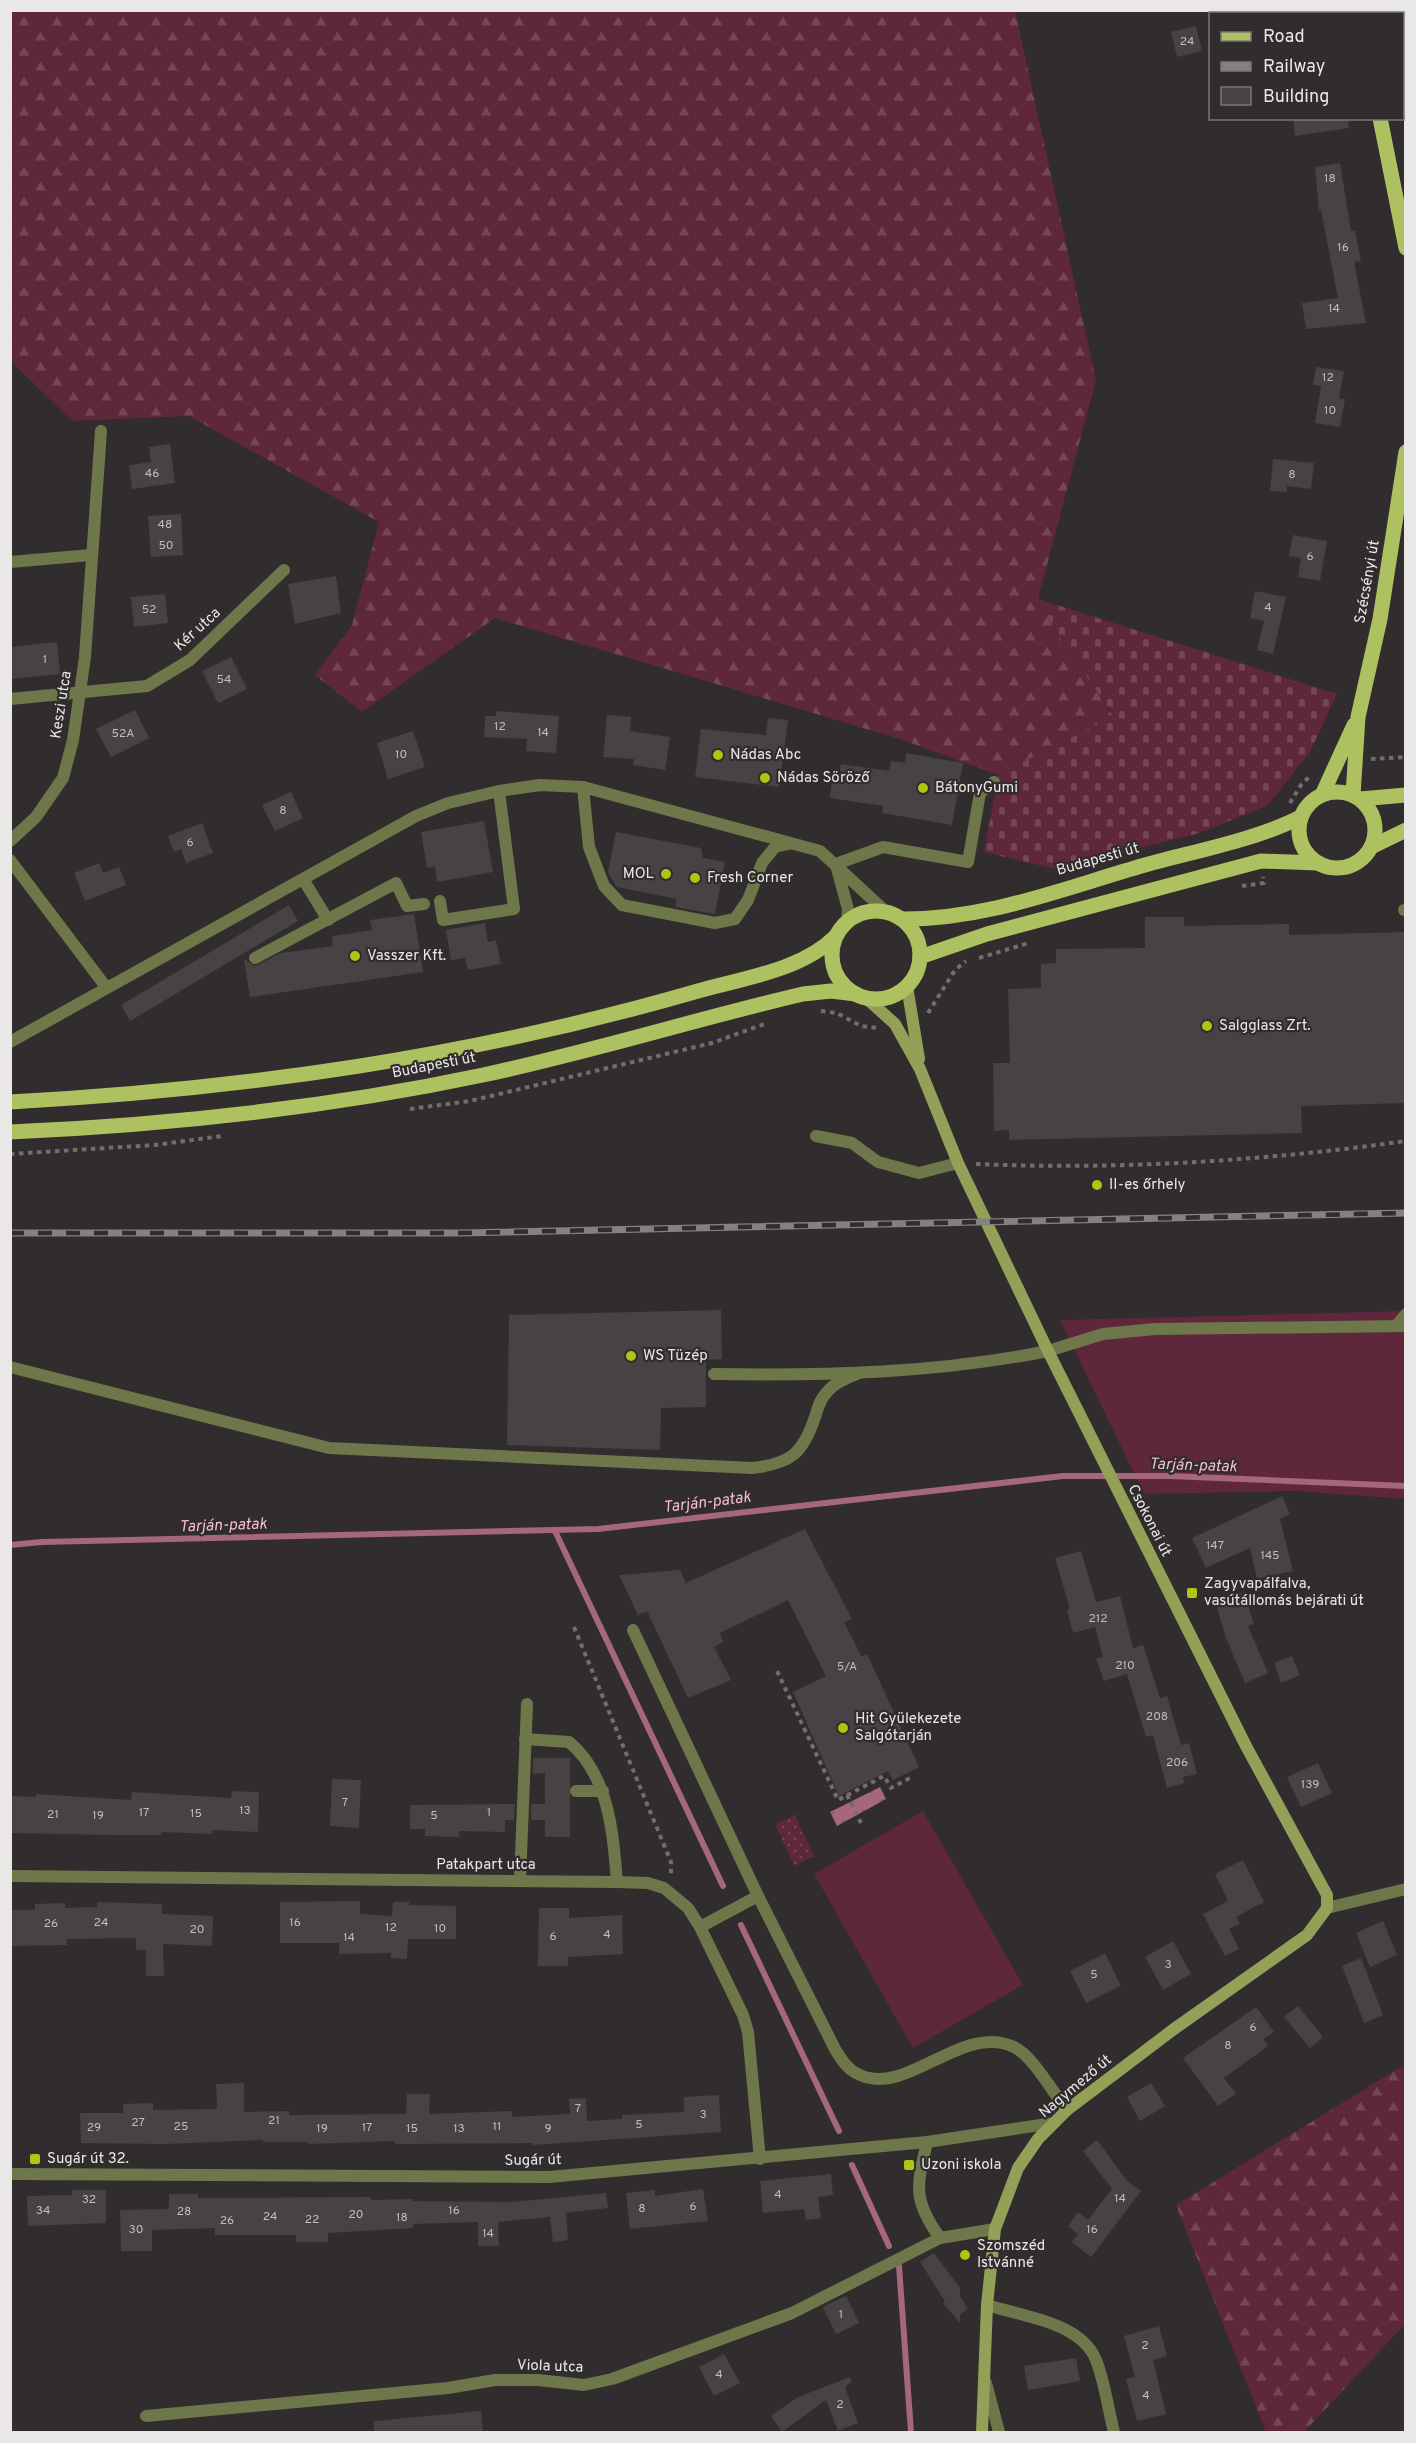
<svg xmlns="http://www.w3.org/2000/svg" width="1416" height="2443" viewBox="0 0 1416 2443" font-family="Overpass,sans-serif">
<style>
.grass{fill:#5e273c}
.forest{fill:url(#forest-firs)}
.cemetery{fill:url(#cemetery-stones)}
.park{fill:url(#park-dots)}
.water{fill:url(#water-ripples)}
.lines{fill:none;stroke-linecap:round;stroke-linejoin:round}
.stream{stroke:#a6667c;stroke-width:6}
.building{fill:#474244}
.path{stroke:#726e6e;stroke-width:4;stroke-dasharray:4.5 4.5;stroke-linecap:butt}
.service{stroke:#6e774a;stroke-width:12}
.minor{stroke:#6e774a;stroke-width:12}
.tertiary{stroke:#6e774a;stroke-width:12}
.secondary{stroke:#92a157;stroke-width:12}
.primary{stroke:#aec160;stroke-width:15}
.rail-casing{stroke:#858181;stroke-width:7}
.rail{stroke:#312c2d;stroke-width:4.5;stroke-dasharray:14;stroke-linecap:butt}
.poi-dot{fill:#adc60f;stroke:#312c2d;stroke-width:2}
.labels{text-anchor:middle;dominant-baseline:central;stroke-width:4.5;stroke-linejoin:round;paint-order:stroke}
.number-label{font-size:12px;fill:#c1bebe}
.street-label{font-size:15px;fill:#eae7e7;stroke:#312c2d}
.poi-label{font-size:15px;fill:#eae7e7;stroke:#312c2d;text-anchor:start}
.water-label{font-size:16px;font-style:italic;fill:#f8bed0;stroke:#312c2d}
</style>
<defs>
<pattern id="forest-firs" width="22" height="20" patternUnits="userSpaceOnUse" patternTransform="scale(1.5)"><rect width="22" height="20" fill="#5e273c"/><path d="M5 1l3.5 6h-7zM16 11l3.5 6h-7z" fill="#754658"/></pattern>
<pattern id="cemetery-stones" width="16" height="16" patternUnits="userSpaceOnUse" patternTransform="scale(1.5)"><rect width="16" height="16" fill="#5e273c"/><path d="M2 7V4a2 2 0 0 1 4 0v3zM10 15v-3a2 2 0 0 1 4 0v3z" fill="#754658"/></pattern>
<pattern id="park-dots" width="8" height="8" patternUnits="userSpaceOnUse" patternTransform="scale(1.5)"><rect width="8" height="8" fill="#5e273c"/><path d="M2 2h.1M6 6h.1" fill="none" stroke="#754658" stroke-width="1.8" stroke-linecap="round"/></pattern>
<pattern id="water-ripples" width="26" height="14" patternUnits="userSpaceOnUse" patternTransform="scale(1.5)"><rect width="26" height="14" fill="#a6667c"/><path d="M2 4q2-2 4 0t4 0M15 11q2-2 4 0t4 0" fill="none" stroke="#805966"/></pattern>
</defs>
<rect width="100%" height="100%" fill="#312c2d"/>
<g class="grass">
<polygon points="1405,1311 1405,1499 1295,1491 1144,1494 1060,1320"/>
<polygon points="923,1811 1023,1985 913,2048 814,1874"/>
</g>
<g class="forest">
<polygon points="10,11 1015,11 1096,380 1038,599 1057,634 1114,717 998,775 900,739 495,618 362,712 315,675 352,625 379,522 189,416 72,421 11,361"/>
<polygon points="1405,2067 1405,2324 1304,2432 1266,2432 1176,2205 1399,2068"/>
</g>
<polygon class="cemetery" points="1038,599 1337,694 1310,752 1268,805 1200,833 1055,869 984,852 998,775 1114,716 1057,634"/>
<polygon class="park" points="795,1815 814,1856 794,1866 775,1824"/>
<polygon class="water" points="880,1787 886,1799 837,1826 830,1812"/>
<g class="lines">
<g class="stream">
<polyline points="555,1531 723,1886"/>
<polyline points="10,1545 42,1542 598,1529 1063,1476 1170,1476 1406,1486"/>
<polyline points="741,1925 839,2131"/>
<polyline points="852,2165 889,2246"/>
<polyline points="899,2266 911,2432"/>
</g>
</g>
<g class="building">
<polygon points="1196,26 1202,51 1177,57 1171,32"/>
<polygon points="1293,118 1348,118 1349,128 1295,136"/>
<polygon points="1340,163 1351,231 1355,230 1361,261 1354,262 1366,323 1306,329 1302,303 1338,298 1321,210 1319,211 1315,167"/>
<polygon points="1316,367 1344,371 1339,398 1345,399 1340,427 1315,423 1321,386 1313,385"/>
<polygon points="170,444 175,483 132,489 129,465 151,462 149,447"/>
<polygon points="1273,459 1314,463 1311,489 1287,486 1287,492 1270,491"/>
<polygon points="181,514 183,555 151,557 148,516"/>
<polygon points="1293,535 1327,541 1320,581 1298,577 1301,558 1289,556"/>
<polygon points="336,576 341,613 295,624 288,584"/>
<polygon points="1255,591 1286,597 1273,654 1257,650 1264,621 1250,618"/>
<polygon points="165,594 168,623 134,627 131,597"/>
<polygon points="57,642 60,674 10,679 10,647"/>
<polygon points="231,657 247,689 218,703 202,671"/>
<polygon points="135,710 149,738 111,757 96,729"/>
<polygon points="496,711 559,716 556,753 526,751 527,739 484,737 485,716 496,716"/>
<polygon points="607,715 631,717 630,731 670,737 665,770 633,765 634,759 603,757"/>
<polygon points="768,718 788,720 779,787 695,777 701,729 766,735"/>
<polygon points="413,731 425,767 388,779 377,743"/>
<polygon points="906,753 963,763 952,825 882,813 883,806 830,798 832,781 838,782 841,764 889,771 891,761 905,763"/>
<polygon points="291,792 303,818 275,831 262,805"/>
<polygon points="484,821 493,872 437,882 435,867 427,868 421,832"/>
<polygon points="202,823 213,853 186,863 181,849 174,852 168,836"/>
<polygon points="616,832 701,848 703,858 725,862 715,914 675,907 677,899 617,887 608,873"/>
<polygon points="99,863 103,873 119,867 126,885 85,901 74,873"/>
<polygon points="289,905 298,921 130,1021 121,1005"/>
<polygon points="414,914 423,972 250,997 244,959 255,966 281,953 333,946 332,936 372,930 370,920"/>
<polygon points="1145,917 1184,917 1184,926 1289,924 1289,935 1406,932 1406,1103 1301,1106 1302,1133 1009,1140 1009,1130 994,1131 993,1063 1010,1063 1008,989 1041,988 1041,964 1056,963 1056,949 1145,948"/>
<polygon points="485,923 488,942 496,940 501,964 468,970 465,958 451,960 446,930"/>
<polygon points="721,1310 722,1359 706,1360 706,1407 661,1408 660,1450 507,1445 509,1315"/>
<polygon points="1282,1496 1290,1514 1280,1519 1293,1571 1257,1579 1250,1548 1206,1568 1192,1538"/>
<polygon points="805,1529 852,1619 844,1622 862,1657 867,1654 919,1767 893,1780 888,1771 839,1796 793,1692 826,1676 788,1600 720,1633 723,1642 714,1647 731,1680 688,1698 647,1611 638,1615 619,1575 680,1570 686,1583"/>
<polygon points="1081,1551 1096,1602 1120,1596 1133,1648 1143,1645 1160,1698 1167,1696 1181,1745 1189,1743 1197,1774 1183,1777 1184,1783 1167,1788 1153,1735 1146,1737 1127,1674 1104,1681 1096,1659 1103,1657 1095,1627 1073,1633 1067,1610 1070,1609 1055,1558"/>
<polygon points="1244,1593 1254,1624 1248,1626 1268,1673 1245,1683 1226,1638 1215,1601"/>
<polygon points="1292,1656 1300,1675 1281,1683 1274,1663"/>
<polygon points="533,1758 570,1758 570,1837 545,1837 545,1820 531,1820 531,1804 545,1804 545,1773 533,1774"/>
<polygon points="1318,1763 1332,1793 1301,1807 1287,1777"/>
<polygon points="332,1779 361,1780 359,1828 330,1826"/>
<polygon points="232,1791 259,1792 258,1832 213,1830 212,1834 162,1832 161,1835 112,1835 10,1833 10,1796 36,1797 36,1794 131,1800 132,1792 231,1798"/>
<polygon points="515,1804 514,1820 505,1820 505,1832 459,1831 459,1837 425,1836 425,1829 410,1829 410,1805"/>
<polygon points="1243,1860 1264,1902 1236,1917 1240,1924 1229,1929 1239,1949 1225,1956 1203,1914 1228,1901 1215,1874"/>
<polygon points="360,1901 360,1914 392,1916 393,1902 409,1902 409,1905 456,1906 456,1939 408,1939 407,1959 391,1958 391,1953 339,1954 339,1943 280,1943 280,1902"/>
<polygon points="97,1902 162,1904 162,1914 213,1916 212,1946 163,1944 164,1976 146,1976 146,1950 136,1950 136,1938 66,1939 67,1945 10,1946 10,1910 35,1910 35,1904 65,1903 65,1908 97,1907"/>
<polygon points="539,1908 569,1908 569,1918 622,1915 623,1954 568,1957 568,1966 538,1966"/>
<polygon points="1383,1921 1397,1955 1370,1967 1356,1933"/>
<polygon points="1173,1941 1191,1974 1163,1990 1145,1957"/>
<polygon points="1105,1953 1121,1986 1086,2003 1070,1971"/>
<polygon points="1361,1958 1383,2015 1364,2023 1342,1966"/>
<polygon points="1298,2006 1323,2037 1310,2048 1284,2017"/>
<polygon points="1256,2007 1274,2032 1263,2039 1268,2046 1224,2078 1236,2094 1218,2106 1183,2058"/>
<polygon points="244,2083 244,2112 289,2111 289,2115 406,2114 407,2094 430,2094 429,2114 512,2111 512,2117 570,2114 569,2099 586,2098 587,2121 622,2119 622,2115 684,2112 684,2097 719,2095 721,2132 533,2145 533,2143 395,2144 395,2141 308,2144 308,2142 263,2142 263,2140 165,2144 81,2143 80,2113 123,2113 123,2104 153,2103 153,2110 217,2109 216,2084"/>
<polygon points="1151,2083 1165,2106 1140,2121 1127,2097"/>
<polygon points="1097,2140 1127,2181 1141,2191 1091,2257 1072,2242 1078,2234 1068,2226 1078,2212 1088,2220 1112,2189 1083,2151"/>
<polygon points="831,2174 833,2195 818,2197 821,2218 806,2220 804,2209 763,2213 760,2181"/>
<polygon points="703,2189 708,2221 630,2229 626,2193 655,2190 655,2196"/>
<polygon points="72,2190 106,2190 106,2223 28,2226 27,2196 72,2195"/>
<polygon points="606,2193 608,2208 566,2213 568,2240 553,2242 550,2217 498,2222 499,2246 478,2246 478,2222 413,2224 413,2228 328,2233 328,2242 296,2242 296,2235 215,2235 215,2228 152,2230 152,2251 121,2251 120,2210 169,2209 169,2194 198,2194 198,2198 371,2197 371,2200 413,2199 413,2201 512,2202"/>
<polygon points="934,2253 960,2288 960,2296 968,2309 960,2314 960,2323 943,2303 945,2301 920,2262"/>
<polygon points="846,2296 859,2323 836,2334 823,2307"/>
<polygon points="1159,2326 1167,2356 1153,2360 1166,2414 1137,2421 1126,2379 1135,2377 1124,2336"/>
<polygon points="724,2354 740,2383 714,2396 699,2367"/>
<polygon points="1076,2358 1080,2381 1028,2390 1024,2366"/>
<polygon points="850,2377 852,2381 845,2387 858,2423 838,2431 826,2400 782,2432 771,2416 798,2397"/>
<polygon points="481,2411 483,2433 374,2433 374,2421"/>
</g>
<g class="lines">
<g class="path">
<polyline points="1371,759 1406,757"/>
<polyline points="1290,803 1301,785 1311,775"/>
<polyline points="1242,886 1264,883 1263,877"/>
<polyline points="979,958 1029,943"/>
<polyline points="821,1011 837,1013 861,1026 878,1028"/>
<polyline points="928,1013 955,970 966,961"/>
<polyline points="410,1109 470,1101 712,1043 767,1023"/>
<polyline points="10,1154 155,1145 222,1136"/>
<path d="M976 1164C1119 1170 1264 1161 1406 1141"/>
<polyline points="574,1627 671,1862 671,1874"/>
<polyline points="777,1671 838,1800 884,1776 891,1788 908,1779 905,1774"/>
<polyline points="847,1795 861,1823"/>
</g>
<g class="service">
<polyline points="583,787 589,847 604,886 622,905 715,923 735,919 748,900 762,863 775,847 788,844"/>
<polyline points="836,864 883,847 968,862 980,793 994,782"/>
<polyline points="303,879 328,920"/>
<polyline points="440,901 443,920 514,909 499,791"/>
<polyline points="1404,910 1406,910"/>
<polyline points="255,958 396,883 407,906 424,904"/>
<polyline points="816,1136 852,1143 878,1162 919,1173 958,1163"/>
<polyline points="1396,1326 1406,1314"/>
<path d="M10 1367 329 1448 752 1468C791 1464 803 1453 815 1417 818 1408 820 1399 827 1392 835 1382 848 1378 859 1373"/>
<path d="M714 1374C825 1376 938 1373 1048 1351"/>
<path d="M633 1630 758 1896 836 2051C842 2060 848 2070 858 2074 906 2099 961 2022 1014 2047 1033 2056 1053 2093 1067 2110"/>
<path d="M525 1739 569 1742C609 1775 613 1833 617 1882"/>
<polyline points="576,1791 603,1791"/>
<polyline points="520,1881 527,1704"/>
<polyline points="700,1927 758,1896"/>
<path d="M927 2142C917 2186 912 2199 940 2238"/>
</g>
<g class="minor">
<polyline points="10,562 91,555"/>
<polyline points="10,699 147,686 190,660 284,570"/>
<polyline points="10,841 36,817 63,778 73,740 85,657 101,431"/>
<polyline points="10,860 106,987"/>
<polyline points="836,865 848,909 847,921"/>
<polyline points="10,1042 416,816 448,803 499,791 540,785 583,787 820,851 885,911"/>
<polyline points="10,1876 617,1882 648,1883 664,1888 688,1908 700,1927 743,2015 748,2032 760,2159"/>
<polyline points="1327,1908 1406,1889"/>
<polyline points="10,2174 549,2177 927,2142 1054,2123"/>
<path d="M987 2305C1021 2316 1081 2322 1096 2360 1105 2383 1108 2409 1114 2432"/>
<polyline points="986,2383 999,2432"/>
<polyline points="146,2416 448,2388 495,2380 538,2380 584,2385 612,2379 792,2313 940,2238 995,2229"/>
</g>
<polyline class="tertiary" points="1048,1351 1103,1334 1155,1329 1406,1326"/>
<g class="secondary">
<polyline points="907,986 919,1059"/>
<polyline points="865,997 895,1024 920,1069 958,1163 1048,1351 1246,1746 1327,1895 1327,1908 1307,1935 1174,2029 1067,2110 1038,2139 1018,2168 995,2229 987,2305 982,2432"/>
</g>
<g class="primary">
<polyline points="1360,10 1360,14"/>
<polyline points="1380,118 1406,248"/>
<circle cx="1337" cy="830" r="38"/>
<polyline points="1322,795 1354,725"/>
<polyline points="1353,795 1358,717 1380,619 1406,452"/>
<polyline points="1360,799 1406,795"/>
<polyline points="1371,847 1406,830"/>
<circle cx="876" cy="955" r="44"/>
<path d="M901 919C986 920 1064 888 1145 865 1195 851 1255 840 1301 817"/>
<polyline points="920,957 987,934 1261,861 1318,863"/>
<path d="M10 1102C247 1089 470 1057 698 991 743 978 801 971 836 936"/>
<path d="M10 1132C169 1125 327 1108 483 1075 591 1052 696 1019 803 994L831 991 856 994"/>
</g>
<g class="rail-casing">
<polyline id="rail" points="10,1233 459,1233 1406,1213"/>
</g>
<use href="#rail" class="rail"/>
</g>
<g class="poi-dot">
<circle cx="718" cy="755" r="6"/>
<circle cx="765" cy="778" r="6"/>
<circle cx="923" cy="788" r="6"/>
<circle cx="666" cy="874" r="6"/>
<circle cx="695" cy="878" r="6"/>
<circle cx="355" cy="956" r="6"/>
<circle cx="1207" cy="1026" r="6"/>
<circle cx="1097" cy="1185" r="6"/>
<circle cx="631" cy="1356" r="6"/>
<rect x="1186" y="1587" width="12" height="12" rx="3"/>
<circle cx="843" cy="1728" r="6"/>
<rect x="29" y="2153" width="12" height="12" rx="3"/>
<rect x="903" y="2159" width="12" height="12" rx="3"/>
<circle cx="965" cy="2255" r="6"/>
</g>
<g class="labels">
<g class="number-label">
<text x="1187" y="42">24</text>
<text x="1330" y="179">18</text>
<text x="1343" y="248">16</text>
<text x="1334" y="309">14</text>
<text x="1328" y="378">12</text>
<text x="1330" y="411">10</text>
<text x="152" y="474">46</text>
<text x="1292" y="475">8</text>
<text x="165" y="525">48</text>
<text x="166" y="546">50</text>
<text x="1310" y="557">6</text>
<text x="1268" y="608">4</text>
<text x="149" y="610">52</text>
<text x="45" y="660">1</text>
<text x="224" y="680">54</text>
<text x="500" y="727">12</text>
<text x="543" y="733">14</text>
<text x="123" y="734">52A</text>
<text x="401" y="755">10</text>
<text x="283" y="811">8</text>
<text x="190" y="843">6</text>
<text x="1215" y="1546">147</text>
<text x="1270" y="1556">145</text>
<text x="1098" y="1619">212</text>
<text x="1125" y="1666">210</text>
<text x="847" y="1667">5/A</text>
<text x="1157" y="1717">208</text>
<text x="1177" y="1763">206</text>
<text x="1310" y="1785">139</text>
<text x="345" y="1803">7</text>
<text x="245" y="1811">13</text>
<text x="144" y="1813">17</text>
<text x="489" y="1813">1</text>
<text x="196" y="1814">15</text>
<text x="53" y="1815">21</text>
<text x="98" y="1816">19</text>
<text x="434" y="1816">5</text>
<text x="101" y="1923">24</text>
<text x="295" y="1923">16</text>
<text x="51" y="1924">26</text>
<text x="391" y="1928">12</text>
<text x="440" y="1929">10</text>
<text x="197" y="1930">20</text>
<text x="607" y="1935">4</text>
<text x="553" y="1937">6</text>
<text x="349" y="1938">14</text>
<text x="1168" y="1965">3</text>
<text x="1094" y="1975">5</text>
<text x="1253" y="2028">6</text>
<text x="1228" y="2046">8</text>
<text x="578" y="2109">7</text>
<text x="703" y="2115">3</text>
<text x="274" y="2121">21</text>
<text x="138" y="2123">27</text>
<text x="639" y="2125">5</text>
<text x="181" y="2127">25</text>
<text x="497" y="2127">11</text>
<text x="94" y="2128">29</text>
<text x="367" y="2128">17</text>
<text x="322" y="2129">19</text>
<text x="412" y="2129">15</text>
<text x="459" y="2129">13</text>
<text x="548" y="2129">9</text>
<text x="778" y="2195">4</text>
<text x="1120" y="2199">14</text>
<text x="89" y="2200">32</text>
<text x="693" y="2207">6</text>
<text x="642" y="2209">8</text>
<text x="43" y="2211">34</text>
<text x="454" y="2211">16</text>
<text x="184" y="2212">28</text>
<text x="356" y="2215">20</text>
<text x="270" y="2217">24</text>
<text x="402" y="2218">18</text>
<text x="312" y="2220">22</text>
<text x="227" y="2221">26</text>
<text x="136" y="2230">30</text>
<text x="1092" y="2230">16</text>
<text x="488" y="2234">14</text>
<text x="841" y="2315">1</text>
<text x="1145" y="2346">2</text>
<text x="719" y="2375">4</text>
<text x="1146" y="2396">4</text>
<text x="840" y="2405">2</text>
</g>
<g class="street-label">
<text transform="translate(1368 582) rotate(-80)">Szécsényi út</text>
<text transform="translate(198 630) rotate(-42)">Kér utca</text>
<text transform="translate(62 705) rotate(-81)">Keszi utca</text>
<text transform="translate(1098 860) rotate(-16)">Budapesti út</text>
<text transform="translate(434 1066) rotate(-11)">Budapesti út</text>
<text transform="translate(1149 1521) rotate(63)">Csokonai út</text>
<text x="486" y="1865">Patakpart utca</text>
<text transform="translate(1076 2087) rotate(-40)">Nagymező út</text>
<text transform="translate(533 2161) rotate(-1)">Sugár út</text>
<text transform="translate(550 2367) rotate(2)">Viola utca</text>
</g>
<g class="poi-label">
<text x="730" y="755">Nádas Abc</text>
<text x="777" y="778">Nádas Söröző</text>
<text x="935" y="788">BátonyGumi</text>
<text x="654" y="874" text-anchor="end">MOL</text>
<text x="707" y="878">Fresh Corner</text>
<text x="367" y="956">Vasszer Kft.</text>
<text x="1219" y="1026">Salgglass Zrt.</text>
<text x="1109" y="1185">II-es őrhely</text>
<text x="643" y="1356">WS Tüzép</text>
<text x="1204" y="1584">Zagyvapálfalva,<tspan x="1204" dy="17">vasútállomás bejárati út</tspan></text>
<text x="855" y="1719">Hit Gyülekezete<tspan x="855" dy="17">Salgótarján</tspan></text>
<text x="47" y="2159">Sugár út 32.</text>
<text x="921" y="2165">Uzoni iskola</text>
<text x="977" y="2246">Szomszéd<tspan x="977" dy="17">Istvánné</tspan></text>
</g>
<g class="water-label">
<text transform="translate(1193 1466) rotate(2)">Tarján-patak</text>
<text transform="translate(707 1503) rotate(-7)">Tarján-patak</text>
<text transform="translate(223 1526) rotate(-2)">Tarján-patak</text>
</g>
</g>
<rect width="1416" height="2443" fill="none" stroke="#eae7e7" stroke-width="24"/>
<rect x="1209" y="12" width="195" height="108" fill="#312c2d" stroke="#7b7777" stroke-width="1.5"/>
<rect x="1221" y="32" width="30" height="9" fill="#aec160" stroke="#7b7777" stroke-width="1.5"/>
<text x="1263" y="42" font-size="18" fill="#eae7e7">Road</text>
<rect x="1221" y="62" width="30" height="9" fill="#858181" stroke="#7b7777" stroke-width="1.5"/>
<text x="1263" y="72" font-size="18" fill="#eae7e7">Railway</text>
<rect x="1221" y="87" width="30" height="18" fill="#474244" stroke="#7b7777" stroke-width="1.5"/>
<text x="1263" y="102" font-size="18" fill="#eae7e7">Building</text>
</svg>
